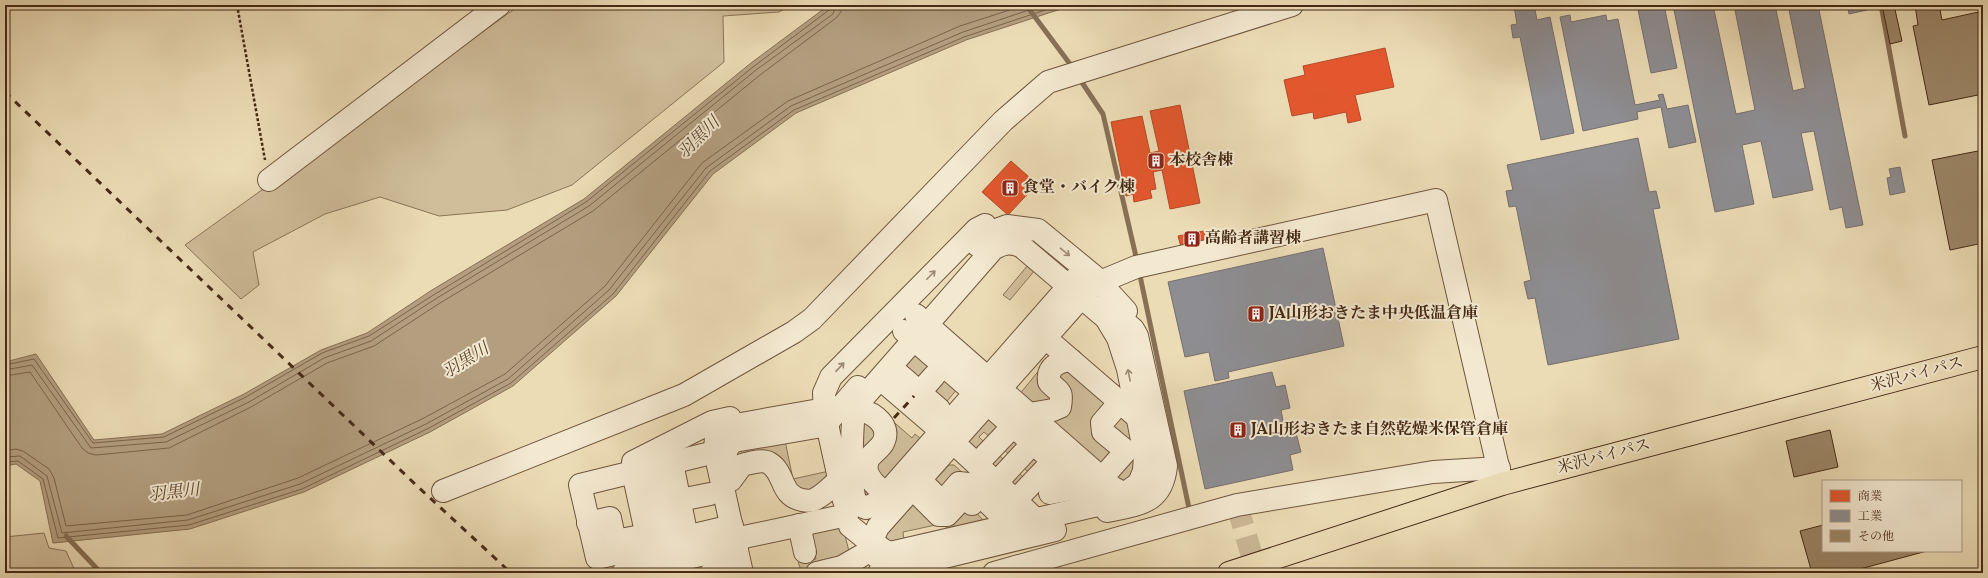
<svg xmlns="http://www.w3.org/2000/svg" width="1988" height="578" viewBox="0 0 1988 578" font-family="Vollkorn,'Noto Serif JP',serif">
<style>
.green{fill:#d0be9b;stroke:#8a7458}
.water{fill:#b39f80;stroke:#877056}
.shops{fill:#e4572e;stroke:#b44a27}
.industry{fill:#8d8d92;stroke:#776f6d}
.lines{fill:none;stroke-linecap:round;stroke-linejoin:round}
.shore{stroke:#7c644b;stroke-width:1}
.stream{stroke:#877056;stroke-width:5}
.building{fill:#9c8769;stroke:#452a16}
.minor-tunnel{stroke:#cbb896;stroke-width:22;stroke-dasharray:22 11;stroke-linecap:butt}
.minor-casing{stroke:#6f563e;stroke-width:24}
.highway-casing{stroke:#452a16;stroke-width:24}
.path{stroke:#452a16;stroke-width:2.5;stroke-dasharray:3 2;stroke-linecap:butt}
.minor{stroke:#f3e8d0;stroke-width:22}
.highway{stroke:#ecdcb6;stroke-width:22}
.rail{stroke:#452a16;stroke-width:3;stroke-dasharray:7 7;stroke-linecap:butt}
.oneway{stroke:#9c8973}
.labels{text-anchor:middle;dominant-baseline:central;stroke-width:4;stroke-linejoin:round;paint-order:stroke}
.poi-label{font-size:16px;font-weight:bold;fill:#452a16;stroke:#f3e8d0;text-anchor:start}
.street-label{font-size:16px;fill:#452a16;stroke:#f3e8d0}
.water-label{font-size:17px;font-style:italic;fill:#604730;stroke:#f3e8d0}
</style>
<rect width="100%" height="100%" fill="#ecdcb6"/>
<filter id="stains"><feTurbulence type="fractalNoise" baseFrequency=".005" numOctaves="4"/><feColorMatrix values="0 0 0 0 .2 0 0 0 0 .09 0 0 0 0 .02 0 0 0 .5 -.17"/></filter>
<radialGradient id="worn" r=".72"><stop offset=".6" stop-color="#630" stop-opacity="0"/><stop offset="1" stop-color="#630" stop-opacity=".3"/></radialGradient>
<g class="green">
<polygon points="520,5 791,5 779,12 723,16 724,62 572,185 507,210 439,216 380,197 325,214 253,252 259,285 241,299 185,245"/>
<polygon points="1028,265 1035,270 1010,300 1003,295"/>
<polygon points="1055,351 1056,395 1039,409 1018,396"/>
<polygon points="916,353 958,388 943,406 902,370"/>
<polygon points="1060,365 1112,402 1096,422 1116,453 1102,471 1042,418 1054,417 1056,382"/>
<polygon points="873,404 912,438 915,434 922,440 884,486 871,470 890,443"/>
<polygon points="1120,412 1131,419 1140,456 1127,483 1116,485 1111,423"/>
<polygon points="991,416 1007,426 994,441 984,432 979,437 989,447 979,458 967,442"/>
<polygon points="862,417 876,421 877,494 861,498"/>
<polygon points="1013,432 1027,445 1014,459 1004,450 999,455 1009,465 999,476 985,463"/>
<polygon points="784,436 793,479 829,471 817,490 801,494 789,475 733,468 731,449"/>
<polygon points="1033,450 1048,462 1033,477 1024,468 1019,473 1029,483 1019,494 1004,481"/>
<polygon points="949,465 954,465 964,474 945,494 930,485"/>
<polygon points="915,503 968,504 984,521 947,530 945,523 903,532 904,540 890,543 885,540 887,534"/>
<polygon points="837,525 843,528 850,555 843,562 801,570 798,562 816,559 810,530"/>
<polygon points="44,533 49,548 66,551 76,573 5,573 5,537"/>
</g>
<polygon class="water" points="829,5 1073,5 966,40 796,113 713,174 616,296 513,386 430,432 304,492 190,529 53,543 40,481 16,464 5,466 5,362 36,354 94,440 162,434 244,394 321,350 367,333 432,290 584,199 751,63"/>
<g class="shops">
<polygon points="1385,48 1394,87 1355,95 1361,120 1348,123 1346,112 1314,119 1313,112 1292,116 1284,80 1305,75 1303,66"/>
<polygon points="1180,105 1200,203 1170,209 1162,170 1153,172 1156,189 1150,190 1152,198 1134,202 1133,194 1126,196 1111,122 1142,116 1150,153 1159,151 1150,111"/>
<polygon points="1011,161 1037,184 1008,215 982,192"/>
<polygon points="1204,231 1206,241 1181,247 1178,236"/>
</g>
<g class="industry">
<polygon points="1519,5 1534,5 1537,20 1550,17 1574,133 1541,140 1520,37 1513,38 1511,25 1517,24 1514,6"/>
<polygon points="1637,5 1664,5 1677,68 1651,73"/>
<polygon points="1673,5 1713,5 1736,114 1755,110 1734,5 1775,5 1793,91 1805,88 1788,5 1818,5 1863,225 1846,228 1842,207 1830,210 1814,131 1801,133 1813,190 1773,198 1761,141 1742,145 1754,204 1715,212"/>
<polygon points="1847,5 1866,5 1867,10 1849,14"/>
<polygon points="1570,15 1571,22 1606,15 1607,21 1618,19 1635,105 1660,100 1658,95 1663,94 1667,109 1688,105 1696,142 1669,148 1661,107 1637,112 1638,119 1583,131 1560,17"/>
<polygon points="1638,138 1649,192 1656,191 1660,208 1653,209 1679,339 1548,365 1535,298 1528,299 1524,282 1531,280 1516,206 1509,207 1506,191 1513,190 1507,165"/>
<polygon points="1900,167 1905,192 1890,195 1887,178 1891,177 1889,169"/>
<polygon points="1323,248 1344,346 1228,372 1229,378 1215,381 1209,352 1185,357 1168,282"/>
<polygon points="1272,372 1276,387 1285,385 1290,408 1281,410 1285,431 1295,429 1301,452 1290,455 1293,470 1205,489 1184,391"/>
</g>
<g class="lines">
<g class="shore">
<polyline points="5,365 34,359 93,443 164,437 246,397 322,353 369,336 435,294 586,202 753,67 829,10 831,5"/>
<polyline points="5,370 32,365 91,448 166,442 249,402 324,358 371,341 437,298 589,206 756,70 833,14 836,5"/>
<polyline points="5,376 30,372 82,448 88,453 96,455 169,448 251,407 327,363 374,346 440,303 593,211 760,75 836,18 841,12 842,5"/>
<polyline points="5,451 16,449 23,451 49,469 54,478 66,526 187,515 298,478 424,418 505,374 605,286 702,163 788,101 960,26 1025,5"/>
<polyline points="5,457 20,456 47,476 62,533 188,520 300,484 426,424 508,379 609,290 706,168 791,106 963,32 1044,5"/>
<polyline points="5,462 18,461 43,479 58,538 189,525 302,489 429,428 511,383 613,294 710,171 794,110 964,37 1060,5"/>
</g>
<g class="stream">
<polyline points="1026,5 1073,68"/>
<polyline points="1881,5 1905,136"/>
<polyline points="1079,78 1103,114 1137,261"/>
<polyline points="1139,271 1190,513"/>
<polyline points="66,536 101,573"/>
</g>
</g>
<g class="building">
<polygon points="1882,5 1894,5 1902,41 1890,44"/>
<polygon points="1915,5 1939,5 1942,20 1983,11 1983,94 1929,105 1913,26 1918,25"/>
<polygon points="1983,150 1983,243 1950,250 1932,160"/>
<polygon points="1830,430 1838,467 1794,477 1786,441"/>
<polygon points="1823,525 1823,551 1927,551 1845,573 1812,573 1800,531"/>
</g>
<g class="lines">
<polyline class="minor-tunnel" points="1237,505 1257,573"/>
<g class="minor-casing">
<g id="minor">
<polyline points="269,180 499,5"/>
<polyline points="977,245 996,230 1007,226 1038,230 1094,276 1126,311"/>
<polyline points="1100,282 1136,267 1436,200 1502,484"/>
<path d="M1105 305 1133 329 1137 336 1166 466C1162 504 1139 504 1107 511"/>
<polyline points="916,315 1112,487 1121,492"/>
<polyline points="904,331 1098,500 1112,507"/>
<polyline points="1049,341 1137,417"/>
<polyline points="894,370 939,409"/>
<polyline points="885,383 941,431 1031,515"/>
<polyline points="920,392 934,376"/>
<path d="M860 410C874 413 892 426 883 443 877 453 864 456 867 471 869 481 879 488 886 494"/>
<path d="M1032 417 1035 413 1053 410 1060 407C1063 389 1059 393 1049 382 1047 366 1058 362 1071 360"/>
<polyline points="827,423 858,387"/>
<polyline points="715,452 580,485 597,558 732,526"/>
<polyline points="633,462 712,422 730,418"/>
<polyline points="672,463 687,537"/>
<polyline points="977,464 1013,426"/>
<polyline points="1059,466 1050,493 1083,487"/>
<polyline points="652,467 669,541"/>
<path d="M729 471C726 459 722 449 734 441L828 425"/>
<polyline points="633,472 649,546"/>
<polyline points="1102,478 1126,451 1103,432 1102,423 1120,402"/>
<path d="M731 480 742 465C750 463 762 459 769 463 786 473 779 495 802 500 807 501 813 501 817 498 825 494 832 486 839 480"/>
<polyline points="997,482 1033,443"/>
<polyline points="924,484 939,499 946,498 959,483 968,484 1006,520"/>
<polyline points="893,486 1075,279"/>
<polyline points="443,491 684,395 794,332 812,319 1003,121 1048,82 1292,5"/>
<polyline points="917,493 939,515 947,515 961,500 967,499 972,504"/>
<polyline points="680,500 710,494"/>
<polyline points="1016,500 1053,461"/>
<polyline points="844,501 825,415 824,393 831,377 977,229 985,225"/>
<path d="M880 501 866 508C862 506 859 506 856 501 849 491 852 421 855 407L993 249C1003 243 1009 242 1021 246L1106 318 1118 338 1128 369 1145 455 1144 471 1139 483 1115 501 890 553 886 552 875 544 874 536 878 527 997 393 1000 389 1078 301 1088 290"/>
<polyline points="588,523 610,518 615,541 636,537"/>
<polyline points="799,525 805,552"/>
<polyline points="850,526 866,539 870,549 876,556"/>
<polyline points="744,537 847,515"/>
<polyline points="623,573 700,555 723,538"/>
<polyline points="711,573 737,549"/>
<polyline points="742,573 715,452 716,436 723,428 730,426 825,409"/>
<polyline points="817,573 842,567 861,556"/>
<polyline points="879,573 1055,530"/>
<polyline points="994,573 1237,505 1433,472 1499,468"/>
</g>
</g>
<g class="highway-casing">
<polyline id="highway" points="1229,573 1502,484 1983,357"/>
</g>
<polyline class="path" points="237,5 265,160"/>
<use href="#minor" class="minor"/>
<use href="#highway" class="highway"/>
<g class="rail">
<polyline points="5,92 415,484 511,573"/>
<polyline points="894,418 914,396"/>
</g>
</g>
<defs><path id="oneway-shaft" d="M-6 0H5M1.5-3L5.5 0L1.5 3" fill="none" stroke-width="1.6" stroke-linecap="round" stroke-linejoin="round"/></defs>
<g class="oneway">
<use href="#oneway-shaft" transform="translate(1065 252) rotate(40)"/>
<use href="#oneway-shaft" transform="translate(931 275) rotate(-45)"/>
<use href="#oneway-shaft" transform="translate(840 367) rotate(-47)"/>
<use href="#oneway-shaft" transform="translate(1129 375) rotate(-101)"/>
</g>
<defs>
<g id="building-square" transform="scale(0.9)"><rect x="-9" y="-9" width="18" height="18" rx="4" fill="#8f2418" stroke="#f3e8d0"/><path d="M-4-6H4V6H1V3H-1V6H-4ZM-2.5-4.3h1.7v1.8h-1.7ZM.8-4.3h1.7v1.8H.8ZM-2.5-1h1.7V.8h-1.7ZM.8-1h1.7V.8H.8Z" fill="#fff"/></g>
</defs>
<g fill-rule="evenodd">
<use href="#building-square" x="1156" y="161"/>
<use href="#building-square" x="1010" y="188"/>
<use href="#building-square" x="1192" y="239"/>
<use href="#building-square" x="1256" y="314"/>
<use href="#building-square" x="1238" y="430"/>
</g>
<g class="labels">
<g class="poi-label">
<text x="1169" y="161">本校舎棟</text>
<text x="1023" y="188">食堂・バイク棟</text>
<text x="1205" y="239">高齢者講習棟</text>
<text x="1269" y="314">JA山形おきたま中央低温倉庫</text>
<text x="1251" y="430">JA山形おきたま自然乾燥米保管倉庫</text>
</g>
<g class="street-label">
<text transform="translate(1917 375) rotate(-15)">米沢バイパス</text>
<text transform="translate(1604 457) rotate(-15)">米沢バイパス</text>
</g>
<g class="water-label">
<text transform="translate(699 138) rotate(-45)">羽黒川</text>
<text transform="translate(466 361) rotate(-32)">羽黒川</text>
<text transform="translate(174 493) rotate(-6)">羽黒川</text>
</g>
</g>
<rect width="1988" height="578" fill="none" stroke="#ecdcb6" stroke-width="20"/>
<rect x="6" y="6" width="1976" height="566" fill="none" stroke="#452a16" stroke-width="2"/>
<rect x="10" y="10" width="1968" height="558" fill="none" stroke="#452a16"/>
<rect x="1822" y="480" width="140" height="72" fill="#f3e8d0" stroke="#ad9c86"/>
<rect x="1830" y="490" width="20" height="12" fill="#e4572e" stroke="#ad9c86"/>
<text x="1858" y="500" font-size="12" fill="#452a16">商業</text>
<rect x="1830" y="510" width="20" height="12" fill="#8d8d92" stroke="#ad9c86"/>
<text x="1858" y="520" font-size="12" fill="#452a16">工業</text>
<rect x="1830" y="530" width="20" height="12" fill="#9c8769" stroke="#ad9c86"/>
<text x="1858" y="540" font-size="12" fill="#452a16">その他</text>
<rect width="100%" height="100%" filter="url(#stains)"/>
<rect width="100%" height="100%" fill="url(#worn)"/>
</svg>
